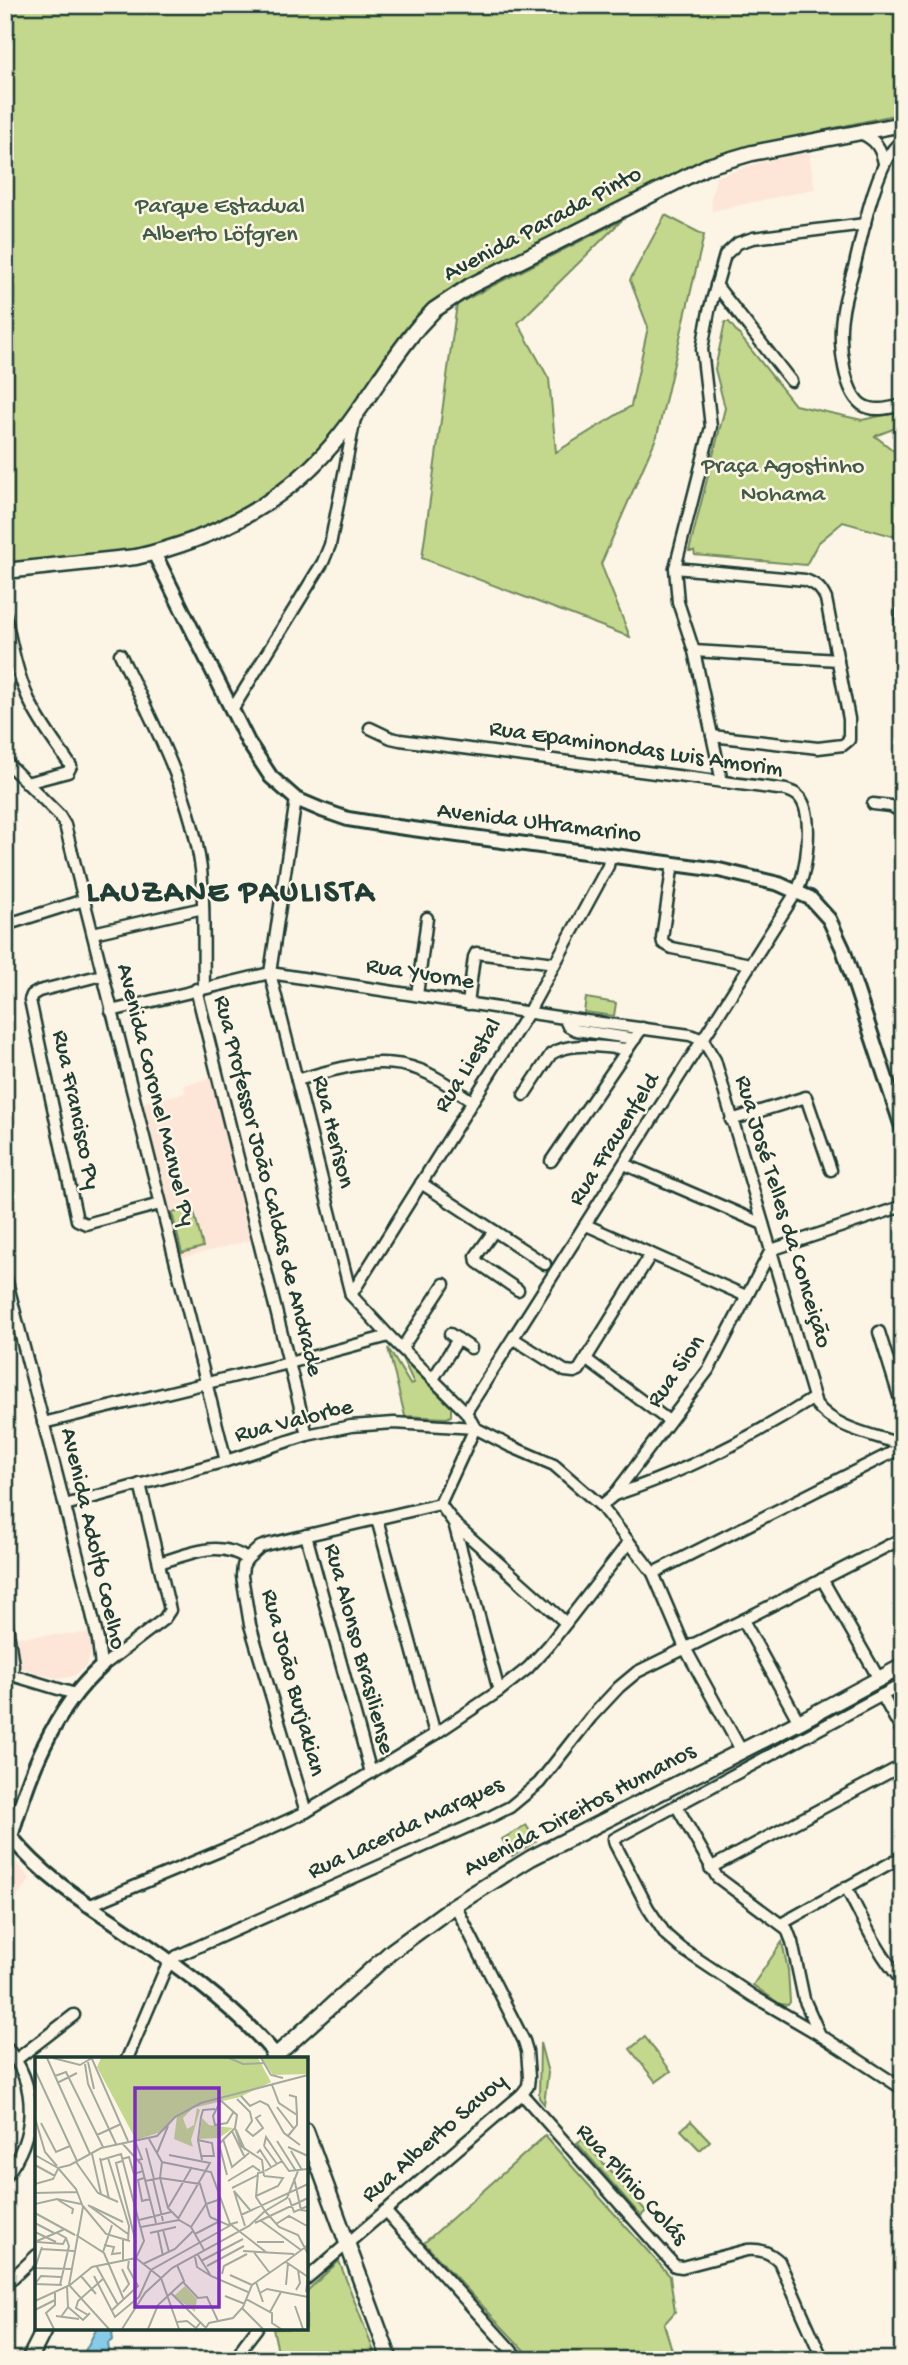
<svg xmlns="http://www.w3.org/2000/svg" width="908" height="2365" viewBox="0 0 908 2365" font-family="'Gochi Hand',sans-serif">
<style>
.built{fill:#fde6d8}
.green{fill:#c4d88d;stroke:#728a60;stroke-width:2}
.water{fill:#87cbe8;stroke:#5d92a0;stroke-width:2}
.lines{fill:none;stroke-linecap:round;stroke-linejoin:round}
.minor-casing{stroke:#1f3d34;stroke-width:15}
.tertiary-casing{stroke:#1f3d34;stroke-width:18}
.secondary-casing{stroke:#1f3d34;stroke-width:19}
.minor{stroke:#fcf5e5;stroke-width:10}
.tertiary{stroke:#fcf5e5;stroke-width:12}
.secondary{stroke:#fcf5e5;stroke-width:14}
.labels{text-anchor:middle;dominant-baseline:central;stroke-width:5;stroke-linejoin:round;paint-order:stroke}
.park-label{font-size:24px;fill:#405c46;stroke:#fcf5e5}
.street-label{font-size:24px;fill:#1f3d34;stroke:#fcf5e5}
.district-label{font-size:32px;font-weight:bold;letter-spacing:2px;fill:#1f3d34;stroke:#fcf5e5}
.inset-road{fill:none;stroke:#a4ab9e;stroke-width:2}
.view{fill:#7b2cbf;fill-opacity:0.15;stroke:#7b2cbf;stroke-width:3.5}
.inset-edge{fill:none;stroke:#1f3d34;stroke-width:3.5}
</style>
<rect width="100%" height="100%" fill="#fcf5e5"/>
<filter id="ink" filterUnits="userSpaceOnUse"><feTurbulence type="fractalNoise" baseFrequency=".0143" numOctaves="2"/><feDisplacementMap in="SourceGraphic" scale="14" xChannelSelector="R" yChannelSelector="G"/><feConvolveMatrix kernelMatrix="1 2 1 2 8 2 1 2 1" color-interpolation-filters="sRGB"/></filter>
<g filter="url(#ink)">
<g class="built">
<polygon points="809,152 815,189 712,211 711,198 716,177 761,162"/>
<polygon points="212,1078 252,1240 182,1258 143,1102 185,1093 184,1085"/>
<polygon points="89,1633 93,1648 86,1666 74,1676 59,1679 20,1668 15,1637"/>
<polygon points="5,1851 31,1879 5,1912"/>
</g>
<g class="green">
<polygon points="5,5 903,5 903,113 821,131 721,160 451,297 383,386 312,466 261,501 221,521 151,549 14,568 5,548"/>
<polygon points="665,215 704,235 657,436 601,564 630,637 422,558 457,304 622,220 518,323 549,379 556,452 631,406 648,327 630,280"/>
<polygon points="725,322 729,322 795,405 862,420 903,411 903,425 875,436 903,458 903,539 843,522 818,543 806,565 695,555 694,551 689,551 725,408 715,369"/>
<polygon points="586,998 616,1003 614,1016 584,1012"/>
<polygon points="193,1208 203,1247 182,1253 172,1213"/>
<polygon points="388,1348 410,1384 414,1383 402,1358 451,1407 451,1416 447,1418 405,1416"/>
<polygon points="526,1825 536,1841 512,1856 502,1839"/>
<polygon points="782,1942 788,1970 790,2002 788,2005 780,2004 753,1985"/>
<polygon points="645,2037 671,2071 656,2082 630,2049"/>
<polygon points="540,2043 548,2073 544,2104 539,2098"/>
<polygon points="691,2121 710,2141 700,2150 681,2130"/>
<polygon points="545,2136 670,2276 675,2312 664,2324 675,2360 533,2360 424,2243"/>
<polygon points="582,2139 646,2211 641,2216 577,2143"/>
<polygon points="339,2261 376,2357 372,2360 280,2360 273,2329 306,2328 306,2292"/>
</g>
<polygon class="water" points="97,2328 114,2328 116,2330 112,2333 113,2340 108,2343 109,2351 104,2354 103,2358 94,2357 85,2351"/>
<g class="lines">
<g class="minor-casing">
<g id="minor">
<path d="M860 133C875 139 881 148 884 163"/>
<path d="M903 140C895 146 890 152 886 161 871 191 863 231 855 264 849 285 842 306 841 327 840 348 844 390 861 404 873 413 890 408 903 405"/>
<polyline points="716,285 791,381"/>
<path d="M675 568 805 580C816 584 821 588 826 599L849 719V740L843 745 818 748 712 736"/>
<polyline points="903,603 901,619 903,630"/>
<path d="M5 614C11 643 17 674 29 700 40 724 56 744 71 766L68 772 26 783"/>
<polyline points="694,651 838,660"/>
<path d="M120 654C153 723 191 792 201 869 205 908 203 948 204 988"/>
<polyline points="232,710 323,562 330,545 355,418"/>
<path d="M370 728 391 738 400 740 786 790C792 792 796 793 800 798 814 815 807 872 797 891L466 1412"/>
<polyline points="5,761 59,815 65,825 226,1461"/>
<polyline points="722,782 694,651 678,602 675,568 711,427 702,349 709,311 725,255 738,243 753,238 865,224"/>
<polyline points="296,799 270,973 351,1295 389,1336 466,1412 475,1428"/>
<polyline points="873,804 891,806 903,813"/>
<polyline points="673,863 662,938 663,943 672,948 750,964"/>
<polyline points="5,925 84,900"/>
<polyline points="93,933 203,908"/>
<polyline points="102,975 39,991 32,995 30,1000 77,1220 86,1224 160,1204"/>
<polyline points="196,989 307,1435"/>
<polyline points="417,995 427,918"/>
<polyline points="468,1004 474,957 476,953 555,963"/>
<path d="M111 1011 270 973 564 1018 690 1035 703 1040 715 1060 816 1404C835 1429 875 1435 903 1445"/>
<polyline points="564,1018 568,1026 576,1030 635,1039"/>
<path d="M297 1080C337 1069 379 1054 420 1070 439 1077 455 1090 472 1101"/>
<path d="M524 1095 551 1054C573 1040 604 1048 628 1049"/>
<polyline points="731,1120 806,1097 831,1170"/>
<polyline points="551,1161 642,1028"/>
<polyline points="624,1164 763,1224"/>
<polyline points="421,1183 545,1264"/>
<polyline points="586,1225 746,1296"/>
<polyline points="494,1231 476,1256 477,1262 518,1290"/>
<polyline points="5,1274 86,1588 98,1640 101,1667"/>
<polyline points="351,1295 528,1013 608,866 610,855"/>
<polyline points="879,1332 903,1409"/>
<polyline points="450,1334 471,1348"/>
<polyline points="514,1339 565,1371 574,1372 579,1370 651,1254"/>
<polyline points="402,1348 444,1284"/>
<polyline points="587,1360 669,1421"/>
<polyline points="433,1379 458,1339"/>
<polyline points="43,1423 289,1363 389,1336"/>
<path d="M614 1495C685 1472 751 1438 814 1398"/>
<polyline points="440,1504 454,1523 566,1623"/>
<polyline points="65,1505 226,1461 307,1435 351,1426 394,1423 475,1428 510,1446 554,1465 601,1506 653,1573 685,1648 741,1750"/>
<polyline points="601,1506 614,1495 709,1369 771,1250 903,1206"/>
<polyline points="377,1519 435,1734"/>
<polyline points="454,1523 499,1691"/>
<polyline points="306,1535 371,1773"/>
<path d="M159 1563C190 1554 218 1539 247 1559"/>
<polyline points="653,1573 903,1447"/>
<polyline points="822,1579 879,1679"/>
<polyline points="5,1611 13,1665 12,1675"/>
<polyline points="743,1620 799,1722"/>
<polyline points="101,1667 164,1619 170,1610 140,1484"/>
<polyline points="5,1673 75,1694"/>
<polyline points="882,1695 903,1733"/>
<polyline points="676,1805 717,1877 787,1929 792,1942 804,1999 820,2035 903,2089"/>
<polyline points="306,1812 250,1625 242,1576 243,1566 247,1559 260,1547 269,1544 440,1504 475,1428"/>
<polyline points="710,1868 903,1765"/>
<path d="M846 1887C863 1920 878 1954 903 1982"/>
<polyline points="88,1906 227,1848 306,1812 435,1734 499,1691 528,1668 549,1645 629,1542"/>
<polyline points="781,1924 903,1856"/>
<polyline points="820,2035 753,1996 681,1948 666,1935 648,1908 615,1844 614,1839 903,1684"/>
<path d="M5 2046C40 2085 36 2137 5 2177"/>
<polyline points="17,2059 74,2015"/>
<polyline points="127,2059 164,1972 170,1962 177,1956 492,1816 510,1807 539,1783 591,1717 619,1687 637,1672 743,1620 903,1538"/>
<path d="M522 2094 675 2266 682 2267 747 2250C761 2249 769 2252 779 2261L823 2360"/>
<polyline points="385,2211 520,2360"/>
<polyline points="306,2279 522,2094 528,2086 529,2077 527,2051 524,2041 455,1905"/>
<polyline points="5,2285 37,2255"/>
<polyline points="236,2360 244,2345 257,2328"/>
</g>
</g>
<g class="tertiary-casing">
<g id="tertiary">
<polyline points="154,553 248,742 271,777 296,799 322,810 348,819 398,827 719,870 779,884 810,898 829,919 843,949 903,1130"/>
<path d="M11 1837C40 1873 76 1897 114 1922 171 1961 231 2003 276 2055"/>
<path d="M11 1837C28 1776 53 1710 101 1667"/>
</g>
</g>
<g class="secondary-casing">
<g id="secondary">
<path d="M5 571 136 557C216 539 290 500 341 434 369 399 390 360 419 326L434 310 470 286 708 166 752 153 903 124"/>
<polyline points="272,2059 392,1951 455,1905 531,1858 799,1722 903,1666"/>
<polyline points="306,2131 390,2360"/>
<polyline points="29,2360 45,2328"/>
</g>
</g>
<use href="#minor" class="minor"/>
<use href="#tertiary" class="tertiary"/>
<use href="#secondary" class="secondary"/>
</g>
</g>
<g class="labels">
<g class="park-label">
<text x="220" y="207">Parque Estadual<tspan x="220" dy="28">Alberto Löfgren</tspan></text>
<text x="783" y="467">Praça Agostinho<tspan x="783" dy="28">Nohama</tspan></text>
</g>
<g class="street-label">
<text transform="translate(543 225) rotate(-28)">Avenida Parada Pinto</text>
<text transform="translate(636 750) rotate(8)">Rua Epaminondas Luis Amorim</text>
<text transform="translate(539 824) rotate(7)">Avenida Ultramarino</text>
<text transform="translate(420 975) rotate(9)">Rua Yvorne</text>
<text transform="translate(469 1066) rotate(-58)">Rua Liestal</text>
<text transform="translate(155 1095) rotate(76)">Avenida Coronel Manuel Py</text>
<text transform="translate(75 1110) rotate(78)">Rua Francisco Py</text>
<text transform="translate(332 1132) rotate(76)">Rua Herison</text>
<text transform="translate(615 1140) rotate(-58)">Rua Frauenfeld</text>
<text transform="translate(267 1186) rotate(76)">Rua Professor João Caldas de Andrade</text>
<text transform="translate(782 1212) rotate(73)">Rua José Telles da Conceição</text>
<text transform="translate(677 1372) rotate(-55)">Rua Sion</text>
<text transform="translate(294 1422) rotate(-14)">Rua Valorbe</text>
<text transform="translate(92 1539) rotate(77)">Avenida Adolfo Coelho</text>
<text transform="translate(358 1649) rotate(75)">Rua Alonso Brasiliense</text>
<text transform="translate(292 1683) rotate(75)">Rua João Burjakian</text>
<text transform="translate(580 1811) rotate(-28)">Avenida Direitos Humanos</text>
<text transform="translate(406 1829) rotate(-25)">Rua Lacerda Marques</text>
<text transform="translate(435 2139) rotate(-41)">Rua Alberto Savoy</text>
<text transform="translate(631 2185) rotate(48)">Rua Plínio Colás</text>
</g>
<g class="district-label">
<text x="231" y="894">LAUZANE PAULISTA</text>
</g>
</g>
<g transform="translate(35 2057)">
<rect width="273" height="273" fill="#fcf5e5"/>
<path d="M66 1H223L236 25 205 40 158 51 148 61 152 72 159 68 162 51 165 53 156 83 158 90 139 82 142 59 129 74 101 83 62 10ZM226 1H273V17L238 18ZM167 61 174 68 198 71 184 81 164 82ZM150 229 162 242 160 255 139 239Z" fill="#c4d88d"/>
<path class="inset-road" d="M12 1 55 97M18 1 45 8 57 1M194 1 208 7 229 6M226 1 236 18 248 21M57 2 93 84M53 5 59 32M50 7 53 27 81 87M0 13 42 104M20 19 31 15 68 90M22 26 42 16M237 28 244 46 262 58V68L253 79M254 38 261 40 262 58M206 39 215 49 225 44 233 48 249 76 265 88M184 42 202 58 200 71 206 89 227 103 229 119M202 42 215 55 217 64 211 73 218 79 228 71 221 61 226 58M186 43 178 59 180 68 192 66 199 54M242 50 259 72M0 61 10 95 22 109M6 66 21 95 35 89M201 73 210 93M197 74 210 101M62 78 86 67M114 82 127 105 176 115 195 167 231 195M188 82 197 110 214 96M163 83 177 86 179 99H166M100 84 107 102 103 103M242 84 261 114M87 86 106 107 121 166M229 89 231 80 247 104M229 89 242 107M253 90 273 99M111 91 119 122M256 94 267 113M122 96 133 69M222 96 225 93 236 110M57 97 66 137M0 98 23 111 35 108 66 91 122 79 140 60 166 46 273 18M134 98 175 106 143 162M65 101 74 142M73 101 94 169 93 184M87 102 94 100 99 117 108 114M66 103 86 97 109 184 101 201M167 103 163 83 166 60 168 53 180 52M87 104 81 106 101 186M41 105 63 136 83 145M127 105 125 121 133 151 143 161M0 108 20 119M23 111 41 132 48 150 34 228 74 272M230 114 247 104 254 114 273 112M228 115 223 116 221 140 230 154 252 141 263 114M192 118 184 87 200 71M109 121 103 123 107 144 115 142M259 121 266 153 273 154M118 122 128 164M110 124 125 121 165 127 175 160M193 124 218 109 225 114M0 127 18 122 23 112M197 131 223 118M0 136 42 135M221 139 243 129 248 121 229 119M254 141 259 155 273 149M23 143 38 152 37 157M0 147 22 142 46 147M53 148 93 177M48 149 71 177 95 184M55 149 88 165M133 151 157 110M0 156 40 178M206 158 273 127M175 160 193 168 203 165M104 163 136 155M225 163 266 193M0 166 19 176M220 166 273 141M241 167 254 159 272 169M210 169 199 134 215 153M106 170 144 163 156 170 169 193M156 170 171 147 186 142M128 173 134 195M0 175 21 185M123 175 128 199M22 176 31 181 34 189 25 228M115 176 141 170M160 177 183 165M41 178 69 196 89 243M88 182V204M2 184 30 172M2 185 28 187 31 181M222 185H249M69 188 79 190 77 197 86 196M6 192 39 194M208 194 259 197M218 194 234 215M68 195 77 168M163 198 176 219 213 235M160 200 162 210 176 219M101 201 126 221M166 204 208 182M251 205 273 220 271 235M249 206 273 188M108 207 140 192 158 174M172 209 209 189M62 210 83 248M0 211 37 212M0 211 7 190M87 212 94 227 88 235M187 217 189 209 212 197M195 218 217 228M46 219 61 237M59 219 80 260 104 240 116 213 196 168M126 221 144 272M148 225 163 241 172 240 183 264M221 225 228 245M0 227 27 228M0 227 6 219 26 220M251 228 253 206M261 233 265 226 263 213M136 236 170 270M225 236 232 232 273 240M190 239 210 247M211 242 237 256V266L246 272M0 244 35 228 57 210 101 201M260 249 268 272M33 250 48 263 55 256M207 251 228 272M0 253 20 243M76 254 103 229 93 211 94 202M235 255 246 235M53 258 41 251 43 244 69 221M21 259 44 262M26 260 33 250 32 230M142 265 152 264 161 271 165 266M19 272 11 256 20 248V236M87 272 110 236 137 211 214 169 230 154 244 170 263 178 273 197M113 272 123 248 149 224 142 208M170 272 174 266 198 261 208 250 217 228 250 205"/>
<path class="view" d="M100 31H184V250H100Z"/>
<rect width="273" height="273" class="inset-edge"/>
</g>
<rect width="908" height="2365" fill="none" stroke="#fcf5e5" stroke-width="28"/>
<rect x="14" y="14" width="880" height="2337" fill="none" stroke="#1f3d34" stroke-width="2.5" filter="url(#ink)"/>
</svg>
